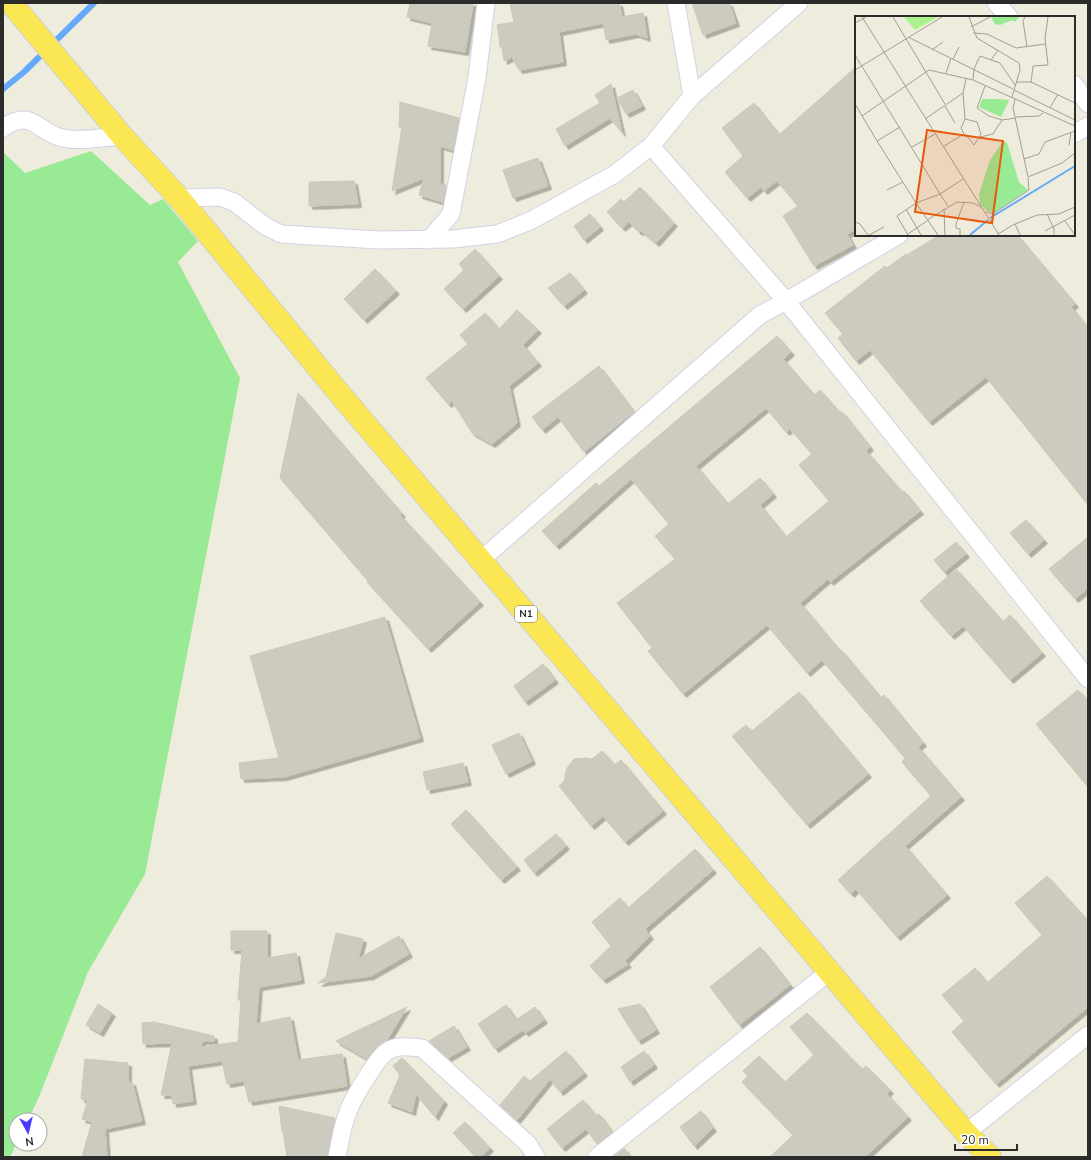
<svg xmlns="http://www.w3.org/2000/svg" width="1091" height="1160" viewBox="0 0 1091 1160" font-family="'Nunito Sans',sans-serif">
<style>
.green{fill:#99ea94}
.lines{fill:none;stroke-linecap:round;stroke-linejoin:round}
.stream{stroke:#65aafa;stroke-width:6}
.building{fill:#cdcbbf;stroke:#cac9b5;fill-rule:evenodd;filter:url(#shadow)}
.minor-casing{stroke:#d3d1e5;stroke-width:19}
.trunk-casing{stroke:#d0d0d0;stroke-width:24}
.minor{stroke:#fff;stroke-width:17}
.trunk{stroke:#fbe654;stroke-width:22}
.labels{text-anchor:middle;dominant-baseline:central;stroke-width:3.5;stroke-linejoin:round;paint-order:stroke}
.shield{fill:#fff;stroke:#6b6b6b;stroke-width:1}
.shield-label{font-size:10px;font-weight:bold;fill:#2b2b2b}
.inset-river{fill:none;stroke:#65aafa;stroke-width:2}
.inset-road{fill:none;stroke:#a09f95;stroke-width:1}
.view{fill:#e8590c;fill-opacity:0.15;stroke:#e8590c;stroke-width:2}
.inset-edge{fill:none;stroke:#2b2b2b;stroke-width:2}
</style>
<defs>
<filter id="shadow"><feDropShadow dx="3.5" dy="3.5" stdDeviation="0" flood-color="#0004"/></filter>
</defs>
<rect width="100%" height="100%" fill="#eeecdc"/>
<polygon class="green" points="91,151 150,205 163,199 198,241 178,262 240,378 145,874 88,972 39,1097 28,1120 16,1120 16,1144 10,1157 3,1156 3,152 25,173"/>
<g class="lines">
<polyline class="stream" points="3,89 24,72 94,3"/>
</g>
<g class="building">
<polygon points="410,3 473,3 465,52 428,46 432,23 407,17"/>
<polygon points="510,3 619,3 622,17 643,13 647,38 636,34 606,40 603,23 559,32 563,62 519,70 512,57 504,61 502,47 500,47 499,36 497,25 514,22"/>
<polygon points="692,3 729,3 736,23 703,35"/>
<polygon points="856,67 856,229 847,234 853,245 814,266 783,216 798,206 777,181 764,191 761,187 747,198 725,172 743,156 722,128 754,103 779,135"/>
<polygon points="611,84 622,133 610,118 565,146 556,129 600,103 595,95"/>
<polygon points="633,90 642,106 626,114 617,98"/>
<polygon points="400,102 459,118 453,150 440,146 440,184 446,185 443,202 419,195 424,178 392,191 402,127 399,127"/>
<polygon points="538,158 548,186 513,198 503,170"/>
<polygon points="354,181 358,204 309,206 309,182"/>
<polygon points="640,187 674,223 656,243 641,231 639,232 629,222 622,228 607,212 621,199 624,202"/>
<polygon points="590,214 600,227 584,240 574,226"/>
<polygon points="939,235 1017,235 1075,304 1071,307 1088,328 1088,505 986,377 929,422 870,350 856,361 838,338 843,334 825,313 885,266 887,268 906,254 907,255"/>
<polygon points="475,249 499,276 463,309 444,289 464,270 459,264"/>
<polygon points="375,269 396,291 364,320 344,299"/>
<polygon points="570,273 584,290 564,306 548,288"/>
<polygon points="517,310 538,330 523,345 538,363 509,386 517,423 492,444 472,433 452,401 448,404 426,378 468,344 460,335 485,313 499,329"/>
<path d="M777 336 791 352 783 359 814 395 820 390 840 413 842 412 870 447 866 451 902 492 904 491 920 511 830 582 828 579 800 603 840 651 841 650 881 698 884 695 923 743 918 747 961 797 905 846 947 895 897 937 856 889 851 894 838 880 931 796 902 762 905 758 822 660 807 673 767 625 683 694 648 651 652 648 617 603 675 559 655 536 669 524 631 479 556 546 542 531 596 483 599 486ZM766 408 786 432 790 429 812 454 799 465 829 501 786 537 760 505 773 494 760 478 728 504 696 466Z"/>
<polygon points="599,366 634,412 584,452 558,417 542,430 532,417"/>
<polygon points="298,393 402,514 400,515 480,602 428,649 367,582 368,581 280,478"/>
<polygon points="1026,520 1044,540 1028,554 1010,533"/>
<polygon points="1088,537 1088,588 1075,599 1049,569"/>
<polygon points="956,542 966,554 944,572 934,560"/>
<polygon points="956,569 1003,622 1010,615 1042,653 1010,680 963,626 951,636 920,601"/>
<polygon points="385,617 420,738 284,777 241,779 239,763 279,758 250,656"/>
<polygon points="543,664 555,680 525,702 514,686"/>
<polygon points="1078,690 1088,701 1088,787 1036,724"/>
<polygon points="799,692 868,774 807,825 732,736 746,725 752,731"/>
<polygon points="519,733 532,761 506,774 492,745"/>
<polygon points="602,751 615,765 621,760 663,811 625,842 603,816 591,826 559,786 565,780 565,775 567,768 574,759 586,758 592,759"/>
<polygon points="463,763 468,782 427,790 423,772"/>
<polygon points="466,810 517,867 501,880 451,824"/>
<polygon points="556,834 566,846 534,873 524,860"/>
<polygon points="695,849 713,870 645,929 650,936 625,961 628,964 603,980 590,966 611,946 592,922 620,898 628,908"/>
<polygon points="1047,876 1088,921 1088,1007 996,1084 952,1032 964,1021 942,995 975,968 987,983 1042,935 1015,903"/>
<polygon points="231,931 267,931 267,958 296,953 301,980 259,987 256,1024 290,1017 298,1060 342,1054 347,1086 249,1102 244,1081 227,1084 222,1061 188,1066 193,1101 173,1104 172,1095 161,1095 172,1043 143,1044 142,1023 154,1022 214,1036 214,1041 202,1041 201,1047 238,1042 241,1000 238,1000 242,950 231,950"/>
<polygon points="336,933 363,939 358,959 399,936 409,954 371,976 318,983 326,977"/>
<polygon points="760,947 790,985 739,1025 710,987"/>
<polygon points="98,1004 112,1013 100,1033 86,1025"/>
<polygon points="640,1004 656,1030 638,1041 618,1009"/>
<polygon points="506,1005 516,1020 535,1007 544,1020 525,1033 523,1030 495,1049 478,1024"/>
<polygon points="407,1007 387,1040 375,1048 367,1059 336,1041"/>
<polygon points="807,1013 862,1069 866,1066 890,1090 887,1094 908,1117 865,1157 770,1157 793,1135 742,1082 748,1076 743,1071 759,1056 785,1082 814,1055 790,1027"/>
<polygon points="454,1026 467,1047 448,1058 429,1041"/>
<polygon points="566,1051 584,1073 560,1092 550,1079 517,1120 500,1105 524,1076 530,1081"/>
<polygon points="644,1051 654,1065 630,1082 621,1067"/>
<polygon points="402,1058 444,1101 435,1117 416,1094 412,1112 388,1103 400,1075 393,1066"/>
<polygon points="85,1059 128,1063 128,1083 132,1082 142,1121 105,1129 107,1157 82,1157 92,1122 82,1119 88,1100 81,1099"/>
<polygon points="583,1100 596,1116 599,1114 612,1132 597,1144 586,1129 562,1148 547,1129"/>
<polygon points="279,1106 335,1118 327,1157 287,1157 283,1131 282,1131"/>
<polygon points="701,1111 713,1128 694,1146 680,1127"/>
<polygon points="465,1122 490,1148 481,1157 476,1157 453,1133"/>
<polygon points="624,1148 631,1157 613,1157"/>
</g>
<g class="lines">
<g class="minor-casing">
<g id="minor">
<polyline points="676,3 692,96"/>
<polyline points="996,3 1009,17"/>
<polyline points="1074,84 1088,104"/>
<path d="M3 128C33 107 39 134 63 138 79 142 105 137 122 136"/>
<polyline points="1074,134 1088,126"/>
<polyline points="651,146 786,301 899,235"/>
<polyline points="179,198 220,197 234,202 265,226 281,234 378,240 453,239 497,234 530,221 615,174 651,146 692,96 799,3"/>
<polyline points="429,240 451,214 477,78 486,3"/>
<polyline points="481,560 760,315 786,301 1088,679"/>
<polyline points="966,1133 1088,1035"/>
<path d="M337 1157C340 1142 342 1126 348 1112 351 1101 378 1057 386 1052 397 1044 410 1047 422 1048L528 1144 536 1157"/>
<polyline points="597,1157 829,972"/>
</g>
</g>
<g class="trunk-casing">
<polyline id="trunk" points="11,3 122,136 179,198 334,387 966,1133 990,1157"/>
</g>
<use href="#minor" class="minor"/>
<use href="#trunk" class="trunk"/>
</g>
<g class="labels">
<rect class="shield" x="515" y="606" width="22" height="16" rx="3"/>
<g class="shield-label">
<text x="526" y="614">N1</text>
</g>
</g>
<g transform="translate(855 16)">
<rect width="220" height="220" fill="#eeecdc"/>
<path d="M136 1H164L160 6 157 4 145 9 140 8ZM127 83H142L154 84 146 101 124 91ZM148 125 152 127 164 166 173 174 139 197 132 195 125 188 124 178 135 144Z" fill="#99ea94"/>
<path d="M49 1H83L60 14Z" fill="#acf28e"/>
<path class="inset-river" d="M135 202 220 150M115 219 133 204"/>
<path class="inset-road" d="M7 1 144 219M38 1 90 88M114 1 122 22 164 47 165 54 157 81M170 1 168 5 172 31M0 7 11 1M116 11 135 1M118 17 132 18 161 32 190 28M53 21 158 73M77 34 88 26M0 39 85 178 108 163M98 43 104 31M136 44 143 34M0 54 87 1M91 57 96 42M118 64 119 53 125 40 145 47 160 69M0 65V88M161 66H176L220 87M176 66 178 50 193 49 190 22 193 1M130 70 122 92 134 100 147 104M159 74 220 104M160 83 158 92 173 161 207 147 220 137M0 88 22 125M90 90 100 107M195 92 203 78M7 100 74 54 118 64 220 110M161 101 184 100 188 97M70 103 108 77 111 63M45 111 22 125 61 187 85 178 93 190M110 118 119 129 126 118 122 106 110 103M125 121 138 118 147 104 161 102M214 129 216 116M89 130 109 118 106 112 110 103 108 77M57 131 80 118M169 143 184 138 190 126 220 115M32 174 48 166M51 193 66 219M89 193 90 219M131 196 138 198 174 174 173 162M192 198 199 213V219M72 204 102 186 118 187 126 191M210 205 220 219M0 206 5 208 13 219M160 208 165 219M190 215 220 199M53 218 72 205M143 218 158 209 182 199 204 198 220 191M14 219 29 211M53 219 42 200 61 187 83 219M105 219V213L101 212V208L109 186"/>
<path class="view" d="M72 114 148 125 137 207 60 196Z"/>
<rect width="220" height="220" class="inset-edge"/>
</g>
<rect width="1091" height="1160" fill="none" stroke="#2b2b2b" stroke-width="8"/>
<g transform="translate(28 1132) rotate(172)"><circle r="19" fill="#ffffff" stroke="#aaaaaa"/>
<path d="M0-3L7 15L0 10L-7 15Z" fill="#4a39ff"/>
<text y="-6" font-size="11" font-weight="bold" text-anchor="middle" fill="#2b2b2b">N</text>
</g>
<path d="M955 1144v6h62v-6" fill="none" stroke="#2b2b2b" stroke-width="2"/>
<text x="961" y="1144" font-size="12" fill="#2b2b2b" stroke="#ffffff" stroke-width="3" paint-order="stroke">20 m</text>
</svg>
